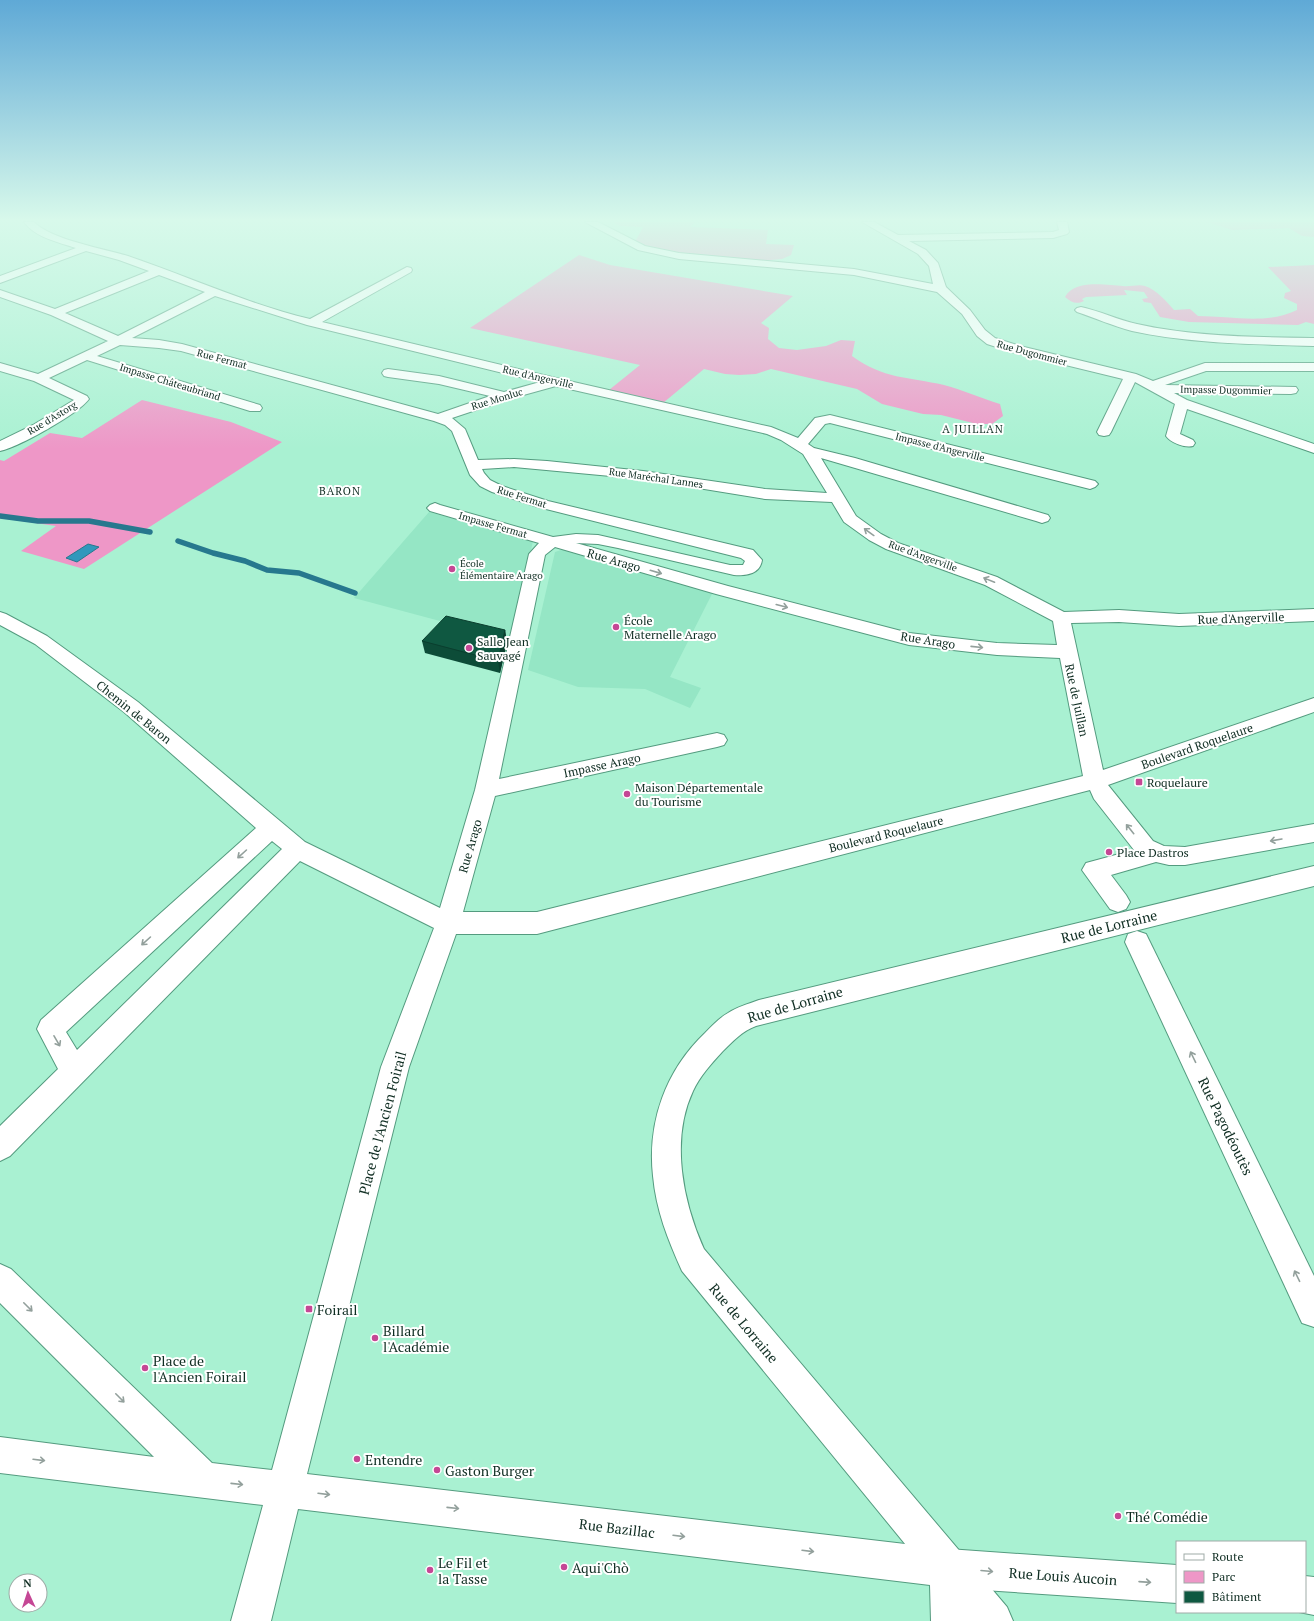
<svg xmlns="http://www.w3.org/2000/svg" width="1314" height="1621" viewBox="0 0 1314 1621" font-family="'PT Serif',serif">
<style>
.built{fill:#95e6c5}
.green{fill:#ee97c7}
.water{fill:#3198bc;stroke:#27788e}
.lines{fill:none;stroke-linecap:round;stroke-linejoin:round}
.stream{stroke:#27788e;stroke-width:5.5}
.minor-casing{stroke:#549b7f;stroke-width:2}
.major-casing{stroke:#549b7f;stroke-width:2}
.minor{fill:#fff;fill-rule:evenodd}
.major{fill:#fff;fill-rule:evenodd}
.wall{fill:#0d4c38}
.shaded-wall{fill:#0a3e2e}
.building{fill:#0f5841;stroke:#0a3e2e}
.oneway{stroke:#93a09c}
.poi-dot{fill:#c54795;stroke:#fff;stroke-width:1.5}
.labels{text-anchor:middle;dominant-baseline:central;stroke-width:4;stroke-linejoin:round;paint-order:stroke}
.far-street-label{font-size:10px;fill:#0f2d22;stroke:#fff}
.far-poi-label{font-size:10px;fill:#0f2d22;stroke:#fff;text-anchor:start}
.far-neighbourhood-label{font-size:11px;letter-spacing:1px;fill:#0f2d22;stroke:#fff}
.street-label{font-size:12px;fill:#0f2d22;stroke:#fff}
.poi-label{font-size:12px;fill:#0f2d22;stroke:#fff;text-anchor:start}
.near-street-label{font-size:14px;fill:#0f2d22;stroke:#fff}
.near-poi-label{font-size:14px;fill:#0f2d22;stroke:#fff;text-anchor:start}
</style>
<rect width="100%" height="100%" fill="#a9f1d2"/>
<g class="built">
<polygon points="429,512 533,541 511,640 354,598"/>
<polygon points="564,549 713,592 670,677 701,688 690,708 645,689 578,687 528,670 555,552"/>
</g>
<g class="green">
<polygon points="613,222 695,222 690,227 768,230 766,244 794,245 791,255 782,259 758,261 662,251 646,247 635,242 643,227 620,226"/>
<polygon points="1208,222 1314,222 1314,237 1302,236 1289,228 1232,230"/>
<path d="M579 255 610 265 793 296 761 323 769 328 768 339 779 348 797 350 826 346 841 340 855 341 852 356C883 379 909 377 944 385 963 390 981 398 1000 404L1003 416 992 424H977L941 415 923 414 882 404 857 389 771 369 756 374 739 375 725 374 704 369 663 403 609 390 640 365 470 328Z"/>
<path d="M1314 265V324L1306 322 1298 325 1189 322 1160 317 1151 303 1144 302 1142 299 1148 298 1144 292 1124 290 1127 295 1086 297 1082 299 1084 301C1076 305 1071 302 1065 297 1074 279 1107 285 1123 286 1130 287 1139 284 1145 286 1157 290 1166 301 1174 310L1190 309 1198 316C1231 316 1267 325 1297 310V304L1284 298 1285 293 1291 291 1268 267Z"/>
<polygon points="142,400 231,422 282,442 84,569 21,551 56,526 0,518 0,460 4,461 50,433 82,438"/>
</g>
<polygon class="water" points="88,544 99,547 77,562 66,558"/>
<g class="lines">
<g class="stream">
<polyline points="0,516 38,521 89,521 150,532"/>
<polyline points="178,541 213,553 245,561 267,570 299,573 355,593"/>
</g>
<g class="minor-casing">
<g id="minor">
<path d="M24 222H34C49 239 105 249 128 256 189 277 248 304 310 319L407 267 411 268 412 270 411 272 322 322 556 378 771 427 798 438 815 418 830 415 1095 481 1098 484 1095 487 1090 489 830 423 825 424 808 444 814 448 855 458 1048 515 1050 518 1048 521 1042 523 1036 521 821 458 856 516 881 534 898 543 997 577 1064 612 1119 610 1179 614 1314 609V621L1179 626 1119 622 1071 623 1103 770 1314 698V712L1108 785 1153 841 1164 846 1185 847 1314 824V842L1185 865H1169L1156 862 1111 875 1126 895 1130 902 1126 909 1118 912 1110 909 1082 870 1086 863 1134 850 1094 799 1090 790 537 934H456L409 1067 307 1474 948 1549 1177 1565V1603L968 1589 971 1621H931L930 1585 298 1509 271 1621H231L263 1505 0 1473V1437L154 1457 0 1303V1264L11 1269 212 1463 272 1470 381 1067 434 928 300 861 10 1156 0 1161V1126L58 1069 37 1029 41 1020 256 828 124 712 35 644 0 625V612L6 614 47 636 138 702 305 842 440 908 475 790 529 554 539 543 430 511 427 508 430 505 435 503 440 505 553 537 576 534 598 535 730 565H743L745 561 741 558 538 507 492 492 480 486 470 475 452 431 445 425 434 421 181 351 159 348 120 345 97 356 260 405 262 408 260 411H250L87 360 49 378 87 396 89 399C78 414 19 447 0 451V441L33 425 74 400 34 381 0 371V363L38 374 108 341 51 315 0 297V290L55 309 149 271 119 260 86 251 0 283V276L76 248C58 242 36 238 24 222ZM159 275 205 292 118 336 65 313ZM215 296 307 325 540 382 504 392 439 376 388 369 384 370 382 373 384 376 388 377 439 384 490 396 438 414 182 344 159 340 132 338ZM556 386 767 434 781 440 803 454 827 493 765 489 643 471 547 461 514 459 478 460 465 429 452 418 509 399ZM514 467 643 479 765 499 832 502 844 522 869 540 886 549 985 585 1053 621 1057 645 997 643 909 633 728 586 576 543 598 544 618 548 734 575C746 576 760 574 762 560L753 550 548 501 502 486 490 480 484 473 482 469ZM555 547 716 594 909 645 997 655 1060 658 1083 776 537 912H463L495 796 717 747 724 745 727 740 724 735 717 733 499 779 545 555ZM272 841 282 849 77 1050 66 1032Z"/>
<path d="M585 222H598L645 246 679 253 854 269 933 284 929 266 918 254 862 222H874L898 235 1053 232 1059 230 1057 222H1067L1069 232 1067 234 1053 238 909 241 926 250 938 263 946 287 970 310 985 330 995 338 1020 346 1136 374 1153 381 1205 363H1314V371H1206L1165 385 1296 387 1298 390 1296 393 1291 394 1174 393 1187 400 1314 444V453L1187 409 1180 434 1193 440 1195 443 1193 446C1185 448 1171 443 1166 436L1175 404 1135 382 1111 432 1109 435 1104 436 1099 435 1097 432 1123 379 1012 352 987 344 977 336 962 314 937 292 854 275 679 259 638 250Z"/>
<path d="M1081 307C1100 311 1118 320 1137 324 1195 337 1255 337 1314 338V346C1253 344 1192 344 1132 331 1113 326 1095 318 1077 312L1075 310 1077 308Z"/>
<polygon points="1137,931 1146,934 1314,1276 1314,1327 1302,1323 1125,942 1128,934"/>
<polygon points="1305,1576 1314,1577 1314,1615 1299,1612 1305,1612"/>
</g>
</g>
<g class="major-casing">
<path id="major" d="M1314 866V886L756 1026C742 1031 732 1042 722 1052 711 1064 700 1076 693 1091 670 1140 683 1202 704 1249L1007 1607 1013 1621H968L682 1271C668 1240 656 1210 653 1176 647 1122 666 1070 705 1033 712 1026 719 1018 728 1013 737 1007 748 1004 759 1000Z"/>
</g>
<use href="#minor" class="minor"/>
<use href="#major" class="major"/>
</g>
<polygon class="wall" points="505,630 507,643 500,673 425,653 422,641"/>
<polygon class="shaded-wall" points="505,630 507,643 500,673 498,661"/>
<polygon class="building" points="446,616 505,630 498,661 422,641"/>
<defs><path id="oneway-shaft" d="M-6 0H5M1.5-3L5.5 0L1.5 3" fill="none" stroke-width="1.6" stroke-linecap="round" stroke-linejoin="round"/></defs>
<g class="oneway">
<use href="#oneway-shaft" transform="translate(869 532) rotate(-144)"/>
<use href="#oneway-shaft" transform="translate(656 572) rotate(16)"/>
<use href="#oneway-shaft" transform="translate(989 580) rotate(-158)"/>
<use href="#oneway-shaft" transform="translate(782 606) rotate(15)"/>
<use href="#oneway-shaft" transform="translate(977 647) rotate(6)"/>
<use href="#oneway-shaft" transform="translate(1130 829) rotate(-129)"/>
<use href="#oneway-shaft" transform="translate(1276 840) rotate(170)"/>
<use href="#oneway-shaft" transform="translate(242 854) rotate(138)"/>
<use href="#oneway-shaft" transform="translate(146 941) rotate(138)"/>
<use href="#oneway-shaft" transform="translate(57 1041) rotate(60)"/>
<use href="#oneway-shaft" transform="translate(1193 1057) rotate(-116)"/>
<use href="#oneway-shaft" transform="translate(1297 1276) rotate(-116)"/>
<use href="#oneway-shaft" transform="translate(28 1307) rotate(45)"/>
<use href="#oneway-shaft" transform="translate(120 1398) rotate(45)"/>
<use href="#oneway-shaft" transform="translate(39 1460) rotate(7)"/>
<use href="#oneway-shaft" transform="translate(237 1484) rotate(6)"/>
<use href="#oneway-shaft" transform="translate(324 1494) rotate(7)"/>
<use href="#oneway-shaft" transform="translate(453 1508) rotate(6)"/>
<use href="#oneway-shaft" transform="translate(679 1536) rotate(7)"/>
<use href="#oneway-shaft" transform="translate(808 1551) rotate(7)"/>
<use href="#oneway-shaft" transform="translate(987 1571) rotate(5)"/>
<use href="#oneway-shaft" transform="translate(1145 1582) rotate(4)"/>
</g>
<linearGradient id="sky" x2="0" y2="1"><stop stop-color="#5fa9d6"/><stop offset="0.49" stop-color="#d8f9eb"/><stop offset="1" stop-color="#d8f9eb" stop-opacity="0"/></linearGradient>
<rect width="1314" height="449" fill="url(#sky)"/>
<g class="poi-dot">
<circle cx="452" cy="569" r="4"/>
<circle cx="616" cy="627" r="4"/>
<circle cx="469" cy="648" r="4"/>
<rect x="1135" y="778" width="8" height="8" rx="2"/>
<circle cx="627" cy="794" r="4"/>
<circle cx="1109" cy="852" r="4"/>
<rect x="305" y="1305" width="8" height="8" rx="2"/>
<circle cx="375" cy="1338" r="4"/>
<circle cx="145" cy="1368" r="4"/>
<circle cx="357" cy="1459" r="4"/>
<circle cx="437" cy="1470" r="4"/>
<circle cx="1118" cy="1516" r="4"/>
<circle cx="564" cy="1567" r="4"/>
<circle cx="430" cy="1570" r="4"/>
</g>
<g class="labels">
<g class="far-street-label">
<text transform="translate(1032 353) rotate(15)">Rue Dugommier</text>
<text transform="translate(222 359) rotate(15)">Rue Fermat</text>
<text transform="translate(538 377) rotate(13)">Rue d'Angerville</text>
<text transform="translate(170 382) rotate(17)">Impasse Châteaubriand</text>
<text transform="translate(1226 390) rotate(1)">Impasse Dugommier</text>
<text transform="translate(497 399) rotate(-17)">Rue Monluc</text>
<text transform="translate(52 418) rotate(-31)">Rue d'Astorg</text>
<text transform="translate(940 447) rotate(14)">Impasse d'Angerville</text>
<text transform="translate(656 478) rotate(8)">Rue Maréchal Lannes</text>
<text transform="translate(522 497) rotate(18)">Rue Fermat</text>
<text transform="translate(493 525) rotate(16)">Impasse Fermat</text>
<text transform="translate(923 556) rotate(20)">Rue d'Angerville</text>
</g>
<g class="far-poi-label">
<text x="460" y="563">École<tspan x="460" dy="12">Élémentaire Arago</tspan></text>
</g>
<g class="far-neighbourhood-label">
<text x="973" y="429">A JUILLAN</text>
<text x="340" y="491">BARON</text>
</g>
<g class="street-label">
<text transform="translate(614 560) rotate(16)">Rue Arago</text>
<text transform="translate(1241 618) rotate(-2)">Rue d'Angerville</text>
<text transform="translate(928 640) rotate(9)">Rue Arago</text>
<text transform="translate(1077 700) rotate(78)">Rue de Juillan</text>
<text transform="translate(134 712) rotate(39)">Chemin de Baron</text>
<text transform="translate(1197 746) rotate(-19)">Boulevard Roquelaure</text>
<text transform="translate(602 765) rotate(-12)">Impasse Arago</text>
<text transform="translate(886 834) rotate(-14)">Boulevard Roquelaure</text>
<text transform="translate(470 846) rotate(-74)">Rue Arago</text>
</g>
<g class="poi-label">
<text x="624" y="620">École<tspan x="624" dy="14">Maternelle Arago</tspan></text>
<text x="477" y="641">Salle Jean<tspan x="477" dy="14">Sauvagé</tspan></text>
<text x="1147" y="782">Roquelaure</text>
<text x="635" y="787">Maison Départementale<tspan x="635" dy="14">du Tourisme</tspan></text>
<text x="1117" y="852">Place Dastros</text>
</g>
<g class="near-street-label">
<text transform="translate(1109 926) rotate(-14)">Rue de Lorraine</text>
<text transform="translate(795 1004) rotate(-16)">Rue de Lorraine</text>
<text transform="translate(382 1123) rotate(-75)">Place de l'Ancien Foirail</text>
<text transform="translate(1226 1126) rotate(64)">Rue Pagodéoutès</text>
<text transform="translate(744 1323) rotate(50)">Rue de Lorraine</text>
<text transform="translate(617 1528) rotate(7)">Rue Bazillac</text>
<text transform="translate(1063 1576) rotate(4)">Rue Louis Aucoin</text>
</g>
<g class="near-poi-label">
<text x="317" y="1309">Foirail</text>
<text x="383" y="1330">Billard<tspan x="383" dy="16">l'Académie</tspan></text>
<text x="153" y="1360">Place de<tspan x="153" dy="16">l'Ancien Foirail</tspan></text>
<text x="365" y="1459">Entendre</text>
<text x="445" y="1470">Gaston Burger</text>
<text x="1126" y="1516">Thé Comédie</text>
<text x="438" y="1562">Le Fil et<tspan x="438" dy="16">la Tasse</tspan></text>
<text x="572" y="1567">Aqui'Chò</text>
</g>
</g>
<rect x="1176" y="1541" width="130" height="72" fill="#ffffff" stroke="#9faba7"/>
<rect x="1184" y="1554" width="20" height="6" fill="#ffffff" stroke="#9faba7"/>
<text x="1212" y="1561" font-size="12" fill="#0f2d22">Route</text>
<rect x="1184" y="1571" width="20" height="12" fill="#ee97c7" stroke="#9faba7"/>
<text x="1212" y="1581" font-size="12" fill="#0f2d22">Parc</text>
<rect x="1184" y="1591" width="20" height="12" fill="#0f5841" stroke="#9faba7"/>
<text x="1212" y="1601" font-size="12" fill="#0f2d22">Bâtiment</text>
<g transform="translate(28 1593) rotate(357)"><circle r="19" fill="#ffffff" stroke="#9faba7"/>
<path d="M0-3L7 15L0 10L-7 15Z" fill="#c54795"/>
<text y="-6" font-size="11" font-weight="bold" text-anchor="middle" fill="#0f2d22">N</text>
</g>
</svg>
